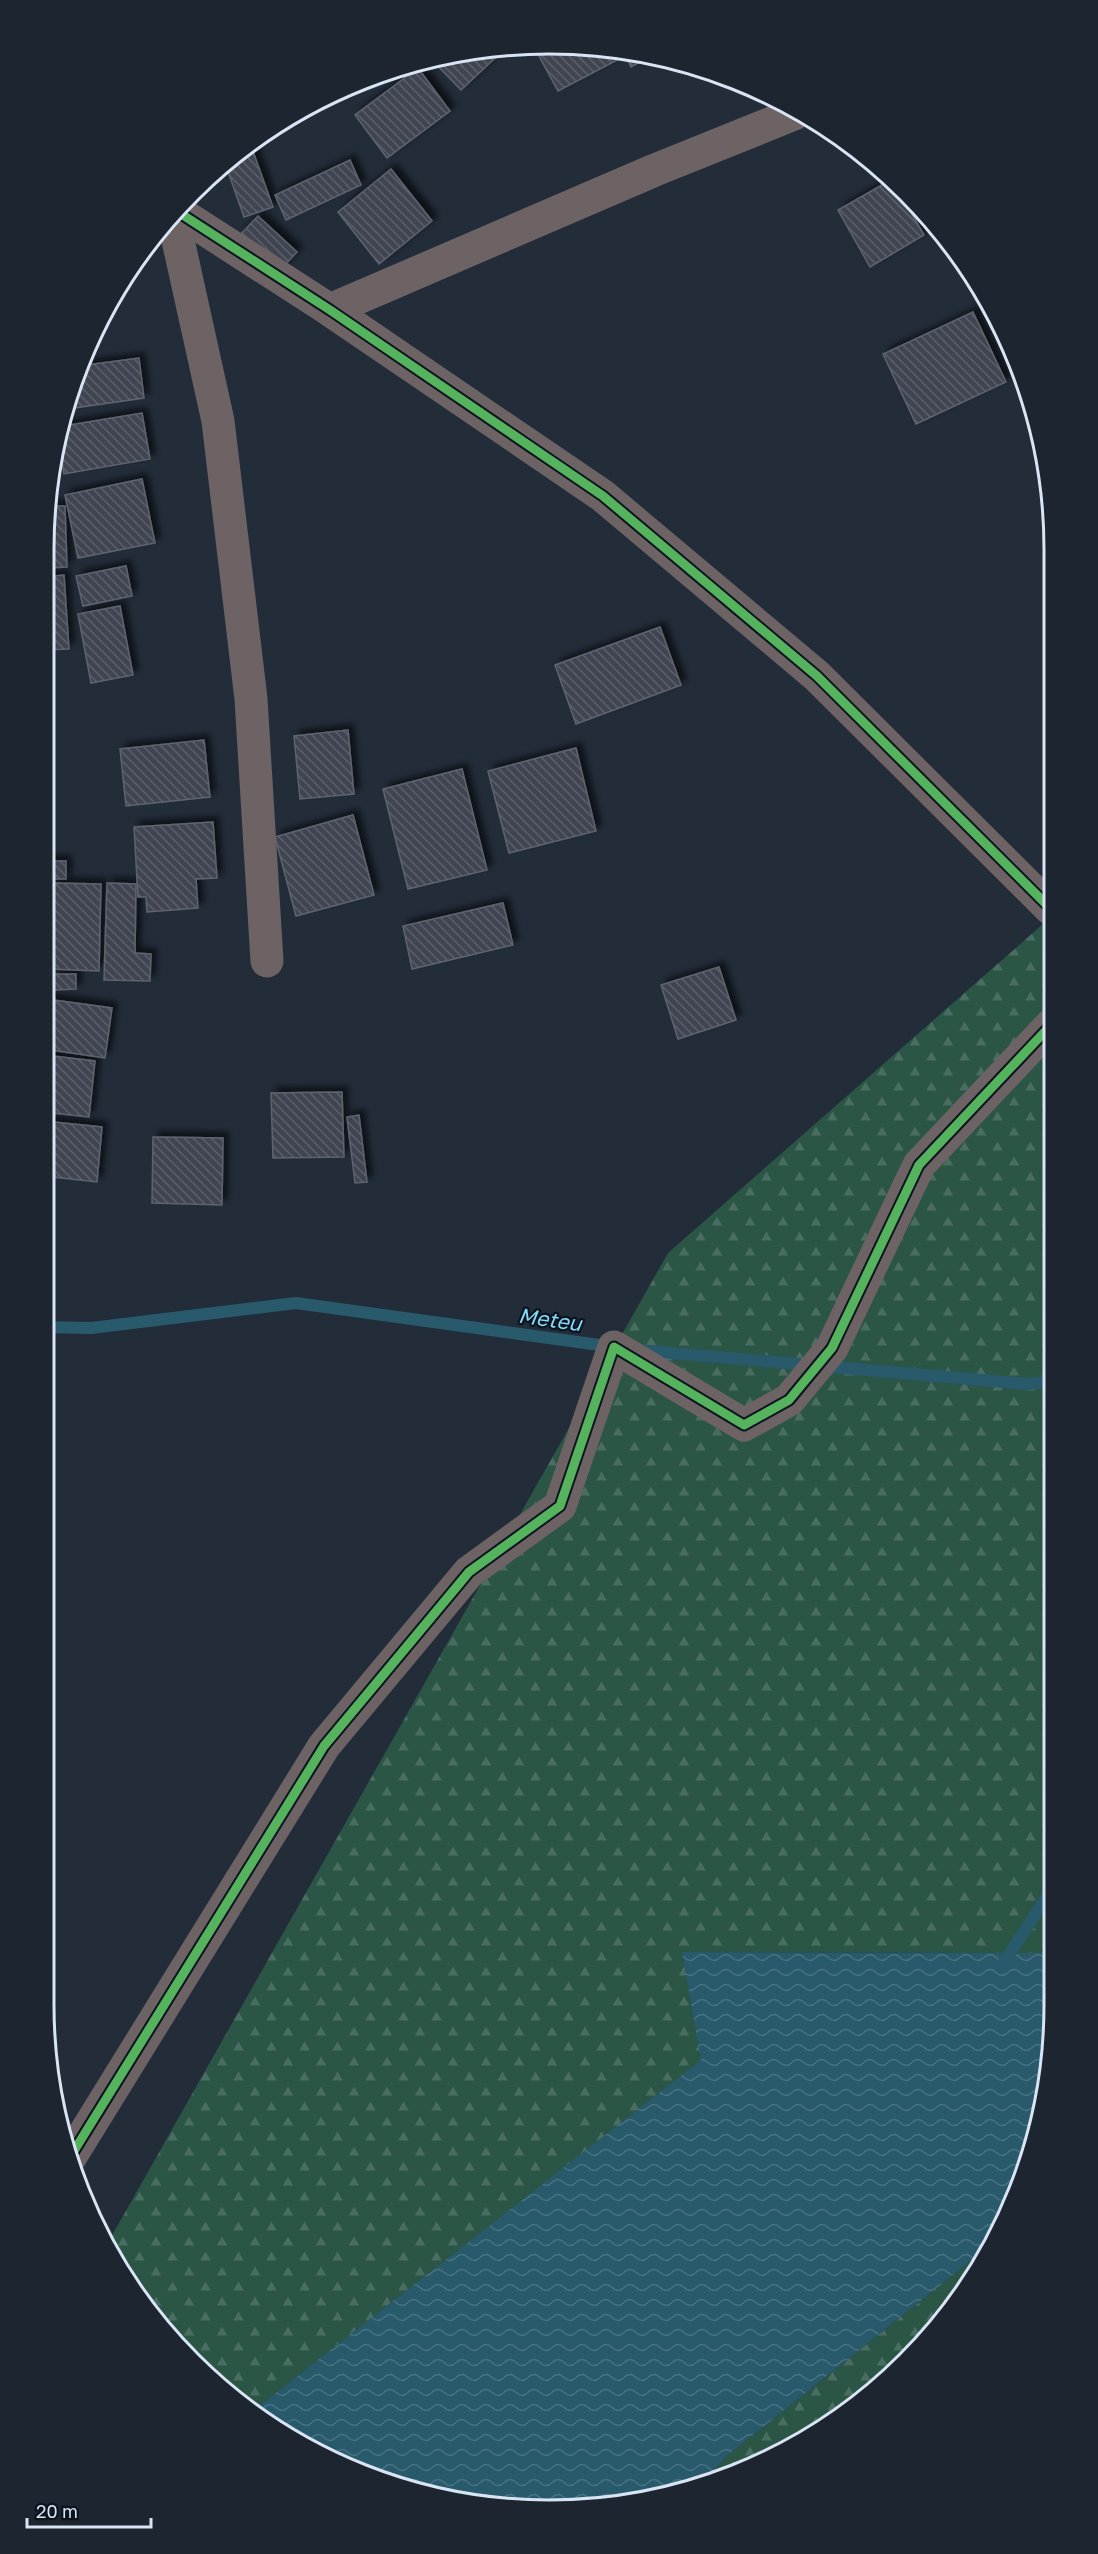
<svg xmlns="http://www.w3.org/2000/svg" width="1098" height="2554" viewBox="0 0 1098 2554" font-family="'Golos Text',sans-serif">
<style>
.forest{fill:url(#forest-firs)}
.water{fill:url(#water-waves)}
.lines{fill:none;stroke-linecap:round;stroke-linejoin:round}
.stream{stroke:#285a6c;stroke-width:12}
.building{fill:url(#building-back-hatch);stroke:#5f6470;stroke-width:1.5;filter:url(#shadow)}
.minor{stroke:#6d6364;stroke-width:33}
.tertiary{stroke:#6d6364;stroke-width:33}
.cycleway-casing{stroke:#0c141f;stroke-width:13}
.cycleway{stroke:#56b35d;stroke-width:9}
.labels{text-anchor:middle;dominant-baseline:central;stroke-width:4.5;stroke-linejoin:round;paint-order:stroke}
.water-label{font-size:21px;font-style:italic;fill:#84daf9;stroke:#0c141f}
.rim{fill:none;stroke:#d9e5f4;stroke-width:3}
</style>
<defs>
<pattern id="forest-firs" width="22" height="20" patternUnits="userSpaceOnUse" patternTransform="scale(1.5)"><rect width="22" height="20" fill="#2b5544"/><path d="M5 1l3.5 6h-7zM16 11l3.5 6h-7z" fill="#496d60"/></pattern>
<pattern id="water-waves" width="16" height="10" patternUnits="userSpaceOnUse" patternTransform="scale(1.5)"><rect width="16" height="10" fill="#285a6c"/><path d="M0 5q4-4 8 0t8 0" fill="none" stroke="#477282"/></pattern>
<pattern id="building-back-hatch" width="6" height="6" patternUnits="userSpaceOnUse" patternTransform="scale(1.5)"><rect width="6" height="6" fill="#404551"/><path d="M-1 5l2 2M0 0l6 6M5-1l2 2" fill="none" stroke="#5b606b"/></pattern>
<filter id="shadow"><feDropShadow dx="5.5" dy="-5.5" stdDeviation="3" flood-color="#0009"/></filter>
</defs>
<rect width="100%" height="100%" fill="#232d3a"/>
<g class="forest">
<polygon points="1051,917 1054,1953 682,1952 702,2060 255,2409 169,2338 111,2257 106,2246 668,1253"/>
<polygon points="993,2243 987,2257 929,2338 802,2443 708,2478 727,2456"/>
</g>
<polygon class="water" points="682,1952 1054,1953 1054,2005 1028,2168 993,2243 727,2456 708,2478 647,2501 549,2510 451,2501 296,2443 255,2409 701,2060"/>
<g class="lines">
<g class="stream">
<polyline points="44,1327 91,1328 296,1303 614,1347"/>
<polyline points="637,1350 1028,1384 1053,1381"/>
<polyline points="1002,1965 1054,1886"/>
</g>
</g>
<g class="building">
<polygon points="533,45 615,48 621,58 558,91"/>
<polygon points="508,46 461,90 434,62 440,57"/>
<polygon points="623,50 633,52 638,63 631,67"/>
<polygon points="418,68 450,111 387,158 355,115"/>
<polygon points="250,143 273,207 244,217 225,163"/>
<polygon points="350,160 361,185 286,220 275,195"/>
<polygon points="391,169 432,221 379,264 338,212"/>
<polygon points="889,181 898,190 924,235 870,267 838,210"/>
<polygon points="258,216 297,252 280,270 241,234"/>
<polygon points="973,312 1006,382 916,424 883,354"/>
<polygon points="139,358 144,398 67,409 70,386 79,366"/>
<polygon points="142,413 150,459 64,474 60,449 64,426"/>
<polygon points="142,479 155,543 78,558 65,495"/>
<polygon points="51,506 65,506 67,567 47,568 45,537"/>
<polygon points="126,566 132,596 83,606 76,576"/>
<polygon points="64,575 69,649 44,650 44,577"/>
<polygon points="120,606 133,675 91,683 78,614"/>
<polygon points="660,627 681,685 576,724 555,665"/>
<polygon points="348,730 354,794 300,799 294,736"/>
<polygon points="204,740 210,797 126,806 120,749"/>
<polygon points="576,748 596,831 509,853 488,771"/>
<polygon points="462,769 487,870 408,889 383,789"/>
<polygon points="353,815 374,895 296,916 275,837"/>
<polygon points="213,822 217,878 196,879 198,908 147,912 146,897 138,897 134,827"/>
<rect x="44" y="861" width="22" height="18"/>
<polygon points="52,883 101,884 99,971 50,969"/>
<polygon points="107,883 136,884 135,953 151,954 150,981 104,980"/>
<polygon points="44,894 46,894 44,956"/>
<polygon points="503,903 513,945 412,969 403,926"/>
<polygon points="719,967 736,1020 678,1039 661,985"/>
<polygon points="54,974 76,974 76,989 54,990"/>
<polygon points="46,999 112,1008 105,1058 44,1049"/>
<polygon points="44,1055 95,1061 89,1117 44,1112"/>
<polygon points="342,1092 344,1157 273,1158 271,1093"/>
<polygon points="359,1115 367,1182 355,1183 347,1117"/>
<polygon points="44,1121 102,1127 97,1182 44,1176"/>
<polygon points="153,1137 223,1138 222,1205 152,1203"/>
</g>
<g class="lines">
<g class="minor">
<polyline points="172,213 218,421 251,699 267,961"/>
<polyline points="330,310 655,170 794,114"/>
<polyline points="69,2159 324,1746 469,1572 560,1506 614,1347 744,1425 789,1400 832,1348 919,1165 1052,1024"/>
</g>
<polyline class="tertiary" points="175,210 330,310 603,496 817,676 1051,909"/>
<g class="cycleway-casing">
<g id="cycleway">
<polyline points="175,210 330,310 603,496 817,676 1051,909"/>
<polyline points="69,2159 324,1746 469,1572 560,1506 614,1347 744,1425 789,1400 832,1348 919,1165 1052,1024"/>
</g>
</g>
<use href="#cycleway" class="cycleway"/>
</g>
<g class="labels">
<g class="water-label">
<text transform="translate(550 1319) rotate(8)">Meteu</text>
</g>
</g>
<path d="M0 0H1098V2554H0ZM549 54H549A495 495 0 0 1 1044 549V2005A495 495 0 0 1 549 2500H549A495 495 0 0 1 54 2005V549A495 495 0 0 1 549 54Z" fill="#1c2530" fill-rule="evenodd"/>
<path class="rim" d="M549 54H549A495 495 0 0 1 1044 549V2005A495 495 0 0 1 549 2500H549A495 495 0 0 1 54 2005V549A495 495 0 0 1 549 54Z"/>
<path d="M27 2518v9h124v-9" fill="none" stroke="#d9e5f4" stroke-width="3"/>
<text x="36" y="2518" font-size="18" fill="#d9e5f4" stroke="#0c141f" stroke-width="4.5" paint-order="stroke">20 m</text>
</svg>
